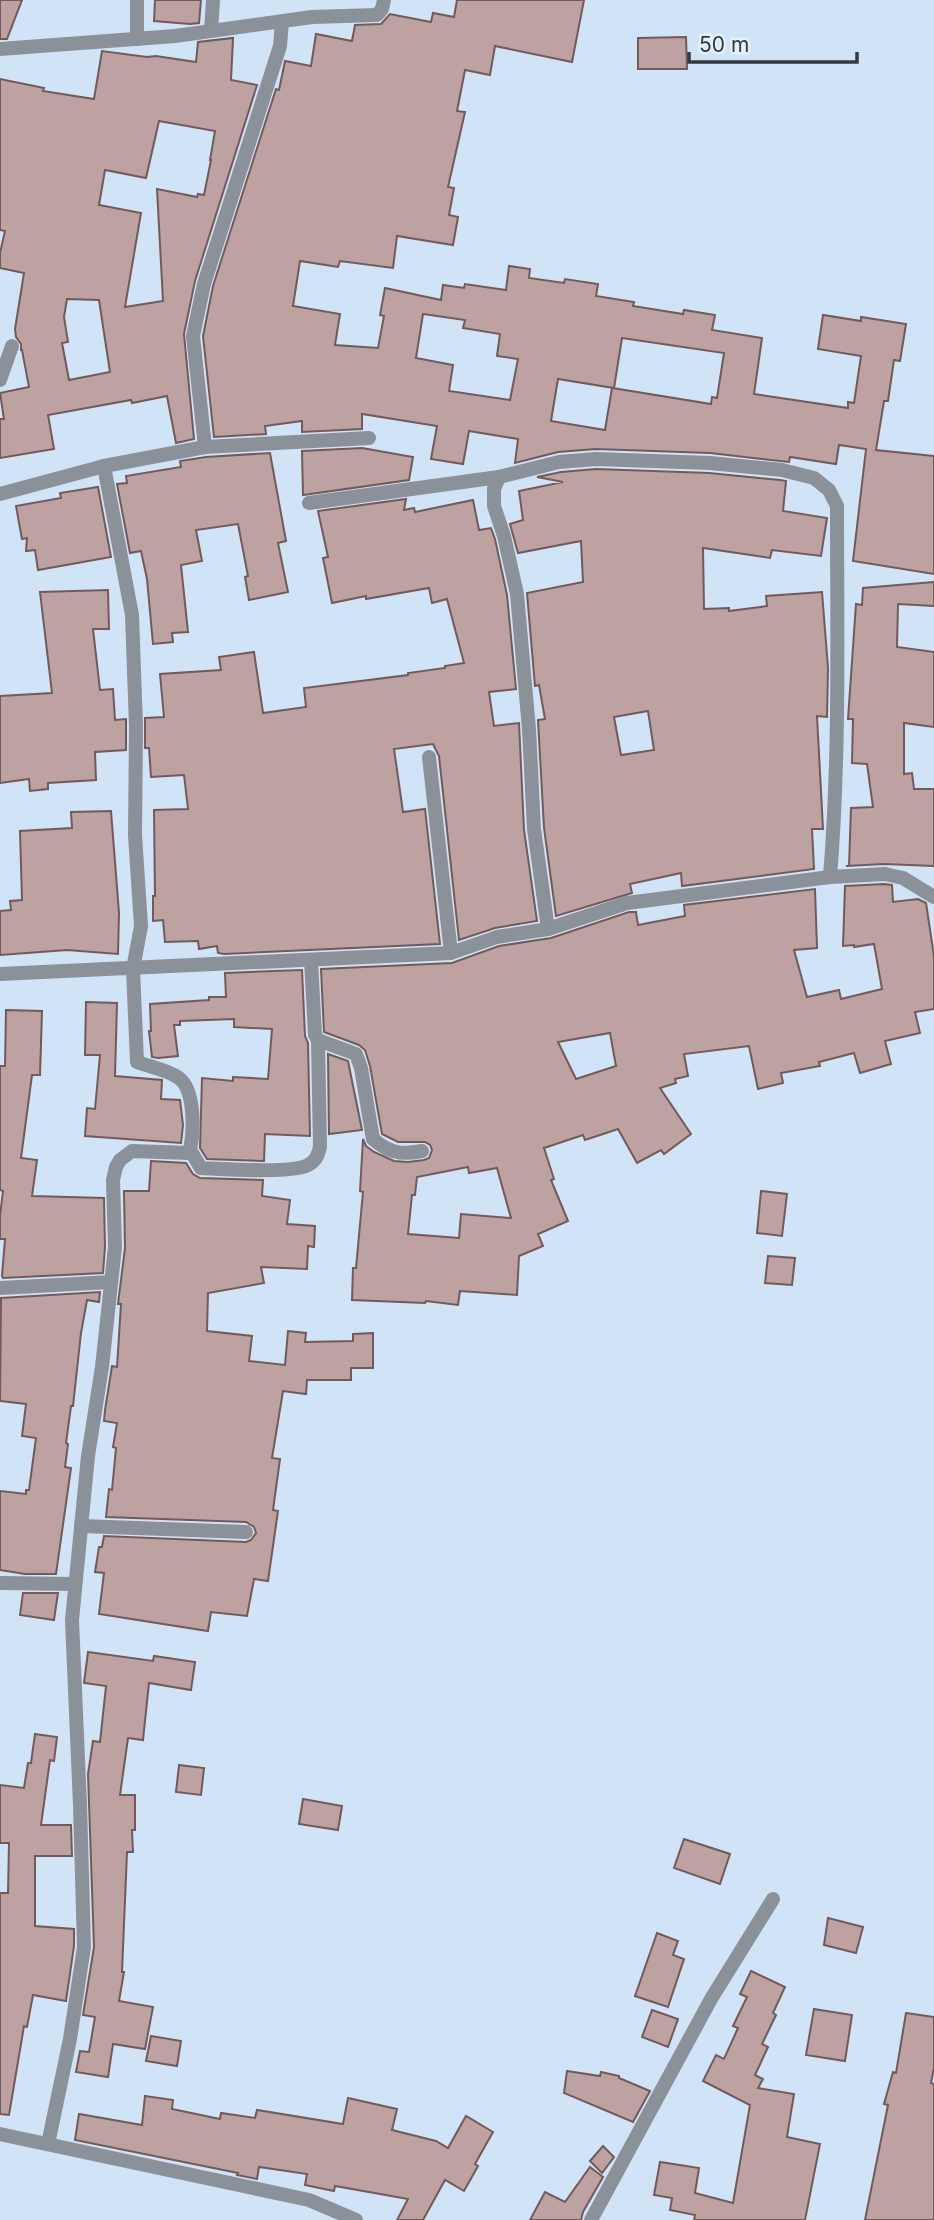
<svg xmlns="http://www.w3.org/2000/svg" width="934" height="2220" viewBox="0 0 934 2220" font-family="Inter,sans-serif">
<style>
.building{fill:#bea2a2;stroke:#735a5a;stroke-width:2;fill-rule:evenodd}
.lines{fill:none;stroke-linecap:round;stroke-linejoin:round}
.minor{stroke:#8a9199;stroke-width:14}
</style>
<rect width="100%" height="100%" fill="#d1e3f6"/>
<g class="building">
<polygon points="0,0 22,0 7,39 0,39"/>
<polygon points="155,0 201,0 199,23 190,24 154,21"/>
<path d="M457 0H584L572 62 495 46 490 75 465 70 457 111 465 112 448 187 454 188 449 215 458 217 453 245 397 236 393 268 340 261 338 267 300 261 293 306 340 314 335 345 378 348 384 316 380 315 385 288 441 300 443 285 464 288 465 284 506 290 509 266 530 269 529 278 564 283 565 279 598 284 596 296 634 302 633 306 683 314 684 310 715 315 712 330 762 338 754 394 848 408V402L854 403 861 356 818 349 823 315 861 321V317L906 324 900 361 894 360 888 401H884L876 450 934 456V574L853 561 866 449 839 445 836 464 790 457 789 462 710 453 596 449 558 452 515 463 518 439 469 431 463 464 431 459 437 426 362 414V429L302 432V421L265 426 266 434 214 437 203 336 213 286 276 89 279 90 285 61 311 66 316 34 352 41 355 25 381 24 390 14 431 22 433 13 454 17ZM423 314 465 320 463 328 500 334 497 356 518 359 510 400 449 391 453 365 416 358ZM622 338 724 353 717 398 712 397 711 404 612 388 605 430 551 421 558 379 614 388Z"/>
<polygon points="686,37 687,69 638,69 638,38"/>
<path d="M233 38 231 80 257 85 195 281 184 334 194 439 176 443 167 396 132 403 131 400 48 415 54 449 0 458V419H4L0 393 29 387 22 350H21V344L16 337 15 329 24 273 0 268V253L5 231 0 230V79L44 88 43 91 94 99 102 51 147 57 156 56 196 62 198 42ZM159 121 215 131 210 160H211L204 195 198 194 197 197 157 189 163 301 125 307 141 213 99 205 105 170 146 178ZM67 299 99 300 110 372 69 380 62 343 68 342 64 317Z"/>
<polygon points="362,448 413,457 409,480 303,495 302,451"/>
<polygon points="270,453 286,541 278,543 288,592 249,600 245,577 248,576 238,524 196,530 202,561 181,565 188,632 172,633 173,642 153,644 147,579 141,551 130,553 117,484 127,483 126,476 181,467 180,461 206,457"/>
<path d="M596 469 709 473 780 480 786 481 783 511 827 518 821 556 772 550 770 558 703 548 704 609 729 608V611L767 606 766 596 822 592 828 668 827 717 817 716 823 829H812L814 869 682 886 681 873 630 884 632 893 556 916 544 828 538 720 545 719 539 685 535 686 527 593 583 582 581 541 518 553 510 524 523 520 519 491 563 482 537 477 561 472ZM648 711 654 750 621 755 614 717Z"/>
<polygon points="98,487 111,557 38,570 35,550 26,551 27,538 22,539 16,506 61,498 60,493"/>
<polygon points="406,499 404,510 414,508 415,512 473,500 479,530 491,528 495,539 507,595 516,689 489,692 494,726 519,723 524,830 537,921 495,928 459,940 439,756 433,744 394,749 403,812 425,809 440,944 224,954 218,953 217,946 199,949 198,941 165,942 163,920 153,921 153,896 155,896 154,810 188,809 184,775 151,777 149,748 145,748 145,718 164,717 160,674 221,670 219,657 254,652 263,713 306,707 304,688 408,675 408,673 445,668 445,666 464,663 447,599 432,603 429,588 366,599 366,596 332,603 323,558 328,557 318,511"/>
<polygon points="934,582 934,606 898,604 897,647 934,652 934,727 904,723 904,774 912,773 914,789 934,789 934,866 884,864 846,866 849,866 851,808 873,807 867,764 852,763 853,719 848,719 856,604 862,605 863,588"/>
<polygon points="108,590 109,629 93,629 100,690 113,689 115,720 126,719 126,750 95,752 96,780 48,783 48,789 30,791 29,779 0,783 0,696 52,693 40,592"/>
<polygon points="111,811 119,913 118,954 67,950 0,955 0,911 11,910 10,901 22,900 20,831 72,828 71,812"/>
<path d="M884 884 892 885 893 902 918 899 926 903 934 956V1009L915 1012 920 1033 885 1041 891 1064 860 1073 854 1053 819 1062 820 1066 781 1073 783 1083 758 1089 749 1046 684 1054 688 1076 675 1079 676 1083 660 1088 691 1134 664 1154 661 1150 637 1163 618 1129 585 1140 583 1135 544 1148 554 1179 551 1180 568 1221 538 1234 543 1246 519 1256 517 1295 460 1291 458 1305 426 1301 425 1303 352 1300 353 1268H356L363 1192 360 1191 363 1139 366 1146 374 1152 394 1161 408 1162 424 1160 429 1158 432 1150 430 1145 425 1142H398L382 1134 370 1066 365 1050 359 1045 324 1032 321 969 452 963 499 946 551 938 629 912H636L638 925 685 916 684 905 815 889 817 948 794 950 807 997 839 990 841 999 882 989 874 944 854 947V945L843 946 845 886ZM610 1033 616 1066 576 1079 558 1042ZM468 1167 469 1173 497 1168 511 1218 461 1214 459 1238 408 1234 412 1195H415L417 1177Z"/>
<polygon points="302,970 305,1036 308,1043 310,1136 265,1134 264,1161 207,1159 200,1148 202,1078 233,1081 233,1077 268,1079 272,1029 234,1027 234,1019 180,1021 180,1025 174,1025 178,1056 158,1058 152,1057 149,1031 151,1031 150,1004 209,1000 209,997 226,997 225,973"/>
<polygon points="86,1002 117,1003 115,1076 162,1080 161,1099 180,1100 183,1125 181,1143 85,1136 87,1108 95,1109 100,1055 85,1055"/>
<polygon points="6,1010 42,1011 40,1075 32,1075 21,1158 37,1160 32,1196 104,1198 105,1247 103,1273 3,1278 2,1276 5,1239 0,1239 0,1216 3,1191 0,1190 0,1066 5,1066"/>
<polygon points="328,1054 348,1061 362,1130 329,1134"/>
<polygon points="151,1161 186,1163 193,1174 200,1178 263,1180 262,1196 290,1200 287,1224 315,1226 314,1247 308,1246 307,1269 261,1267 264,1283 208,1293 207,1331 252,1336 249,1361 285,1365 288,1331 306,1333 305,1342 353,1341 353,1334 373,1333 373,1368 351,1368 351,1380 307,1380 306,1394 283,1391 272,1458 280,1459 273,1510 278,1511 268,1581 254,1579 247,1616 211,1612 208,1631 99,1614 104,1573 95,1572 99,1547 102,1547 104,1536 246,1542 251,1540 256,1533 254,1527 246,1522 106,1517 109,1489 112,1490 116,1448 113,1447 117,1423 104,1421 105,1410 112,1366 117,1367 121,1304 118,1304 125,1248 124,1191 149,1191"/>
<polygon points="761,1191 787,1194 782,1236 757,1233"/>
<polygon points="768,1256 795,1258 792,1285 765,1283"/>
<polygon points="100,1292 99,1302 87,1300 81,1333 73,1406 71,1406 66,1443 68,1444 65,1467 71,1468 56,1574 25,1574 0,1570 0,1491 26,1494 26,1490 29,1490 36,1438 22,1436 26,1404 0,1401 1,1298"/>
<polygon points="23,1593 58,1593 54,1620 20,1615"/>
<polygon points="88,1652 153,1661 154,1656 195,1662 191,1690 149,1683 143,1740 128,1738 120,1795 135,1795 135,1830 132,1830 133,1852 127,1852 122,1972 124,1972 119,2001 153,2007 145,2049 113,2044 108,2077 76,2072 80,2051 89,2052 95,2017 83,2015 94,1947 88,1774 93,1741 100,1742 106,1686 84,1683"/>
<polygon points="35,1734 57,1737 54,1761 50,1760 41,1825 71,1825 72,1856 35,1856 35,1926 74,1929 74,1946 66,2001 33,1995 27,2027 24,2026 9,2115 0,2114 0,1893 8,1893 9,1843 0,1843 0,1785 24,1788 28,1763 31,1763"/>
<polygon points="179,1765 204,1768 201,1795 176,1792"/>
<polygon points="303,1799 342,1806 338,1830 299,1824"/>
<polygon points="684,1839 730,1854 720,1884 674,1868"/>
<polygon points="828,1918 863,1927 856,1953 824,1945"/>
<polygon points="657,1933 678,1941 673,1955 684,1959 668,2007 635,1996"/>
<polygon points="751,1971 785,1987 773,2013 776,2015 762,2044 768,2047 755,2075 763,2079 758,2088 794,2094 787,2137 820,2144 805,2220 694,2220 695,2215 670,2210 672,2198 654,2195 660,2162 699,2168 695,2193 733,2203 750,2105 703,2081 716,2055 724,2059 738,2028 733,2026 747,1997 740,1994"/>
<polygon points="814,2009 852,2015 845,2061 806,2055"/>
<polygon points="652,2010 678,2019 668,2047 642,2037"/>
<polygon points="906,2013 934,2017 934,2068 931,2083 934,2084 934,2220 865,2220 888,2105 884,2104 893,2072 896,2073"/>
<polygon points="151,2036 181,2041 177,2066 146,2061"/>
<polygon points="567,2071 600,2076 601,2072 619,2076 619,2078 650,2091 633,2122 564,2093"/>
<polygon points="145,2096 173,2100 172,2109 220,2119 221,2113 255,2118 257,2110 343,2124 348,2098 397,2109 392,2130 436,2141 448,2148 466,2116 493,2132 475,2164 478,2166 464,2191 445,2180 423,2220 397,2220 408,2199 335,2186 334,2191 305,2185 307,2174 259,2167 257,2179 237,2175 238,2173 75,2140 79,2114 142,2125"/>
<polygon points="603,2146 614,2157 602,2173 590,2161"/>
<polygon points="590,2167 603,2177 583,2212 581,2220 530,2220 545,2192 565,2202"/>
</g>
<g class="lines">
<g class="minor">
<polyline points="211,31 213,0"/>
<polyline points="137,39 137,0"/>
<polyline points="0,49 175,36 312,17 377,15 382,9 384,0"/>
<polyline points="0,380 12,346"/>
<polyline points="205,447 193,336 204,284 280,46 282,22"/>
<polyline points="0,494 104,466 205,447 369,438"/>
<polyline points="309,503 499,477"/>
<polyline points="429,757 451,953"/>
<path d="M548 929 534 829 529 729 517 594 504 536 494 506V489L499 477 559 462 596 459 710 463 782 470 814 478 829 490 837 506C837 630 840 754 830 877"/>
<path d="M311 960 315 1035 318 1040 356 1054 361 1068 373 1139C389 1153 401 1155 422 1151"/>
<polyline points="0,974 451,953 497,937 548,929 627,903 830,877 885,874 903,878 934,897"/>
<path d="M190 1150 201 1168C223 1169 292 1174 308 1165 316 1161 318 1155 320 1147L318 1040"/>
<polyline points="0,1288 111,1282"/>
<polyline points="81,1526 246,1532"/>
<polyline points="0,1583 75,1584"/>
<polyline points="0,2134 309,2200 356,2220"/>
<path d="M48 2144 70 2039 84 1947 80 1805 72 1620 88 1456 102 1367 115 1247 113 1180 116 1167 120 1160 132 1151 189 1153C194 1135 196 1091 179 1078 168 1070 150 1067 137 1062L133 969 141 926 135 835 136 726 132 615 104 466"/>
<polyline points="591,2220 711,1999 773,1899"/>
</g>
</g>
<path d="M689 52v10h168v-10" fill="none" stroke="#323940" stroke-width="3.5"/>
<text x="699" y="52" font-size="21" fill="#323940" stroke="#e5f0fb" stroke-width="5" paint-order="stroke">50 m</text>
</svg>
